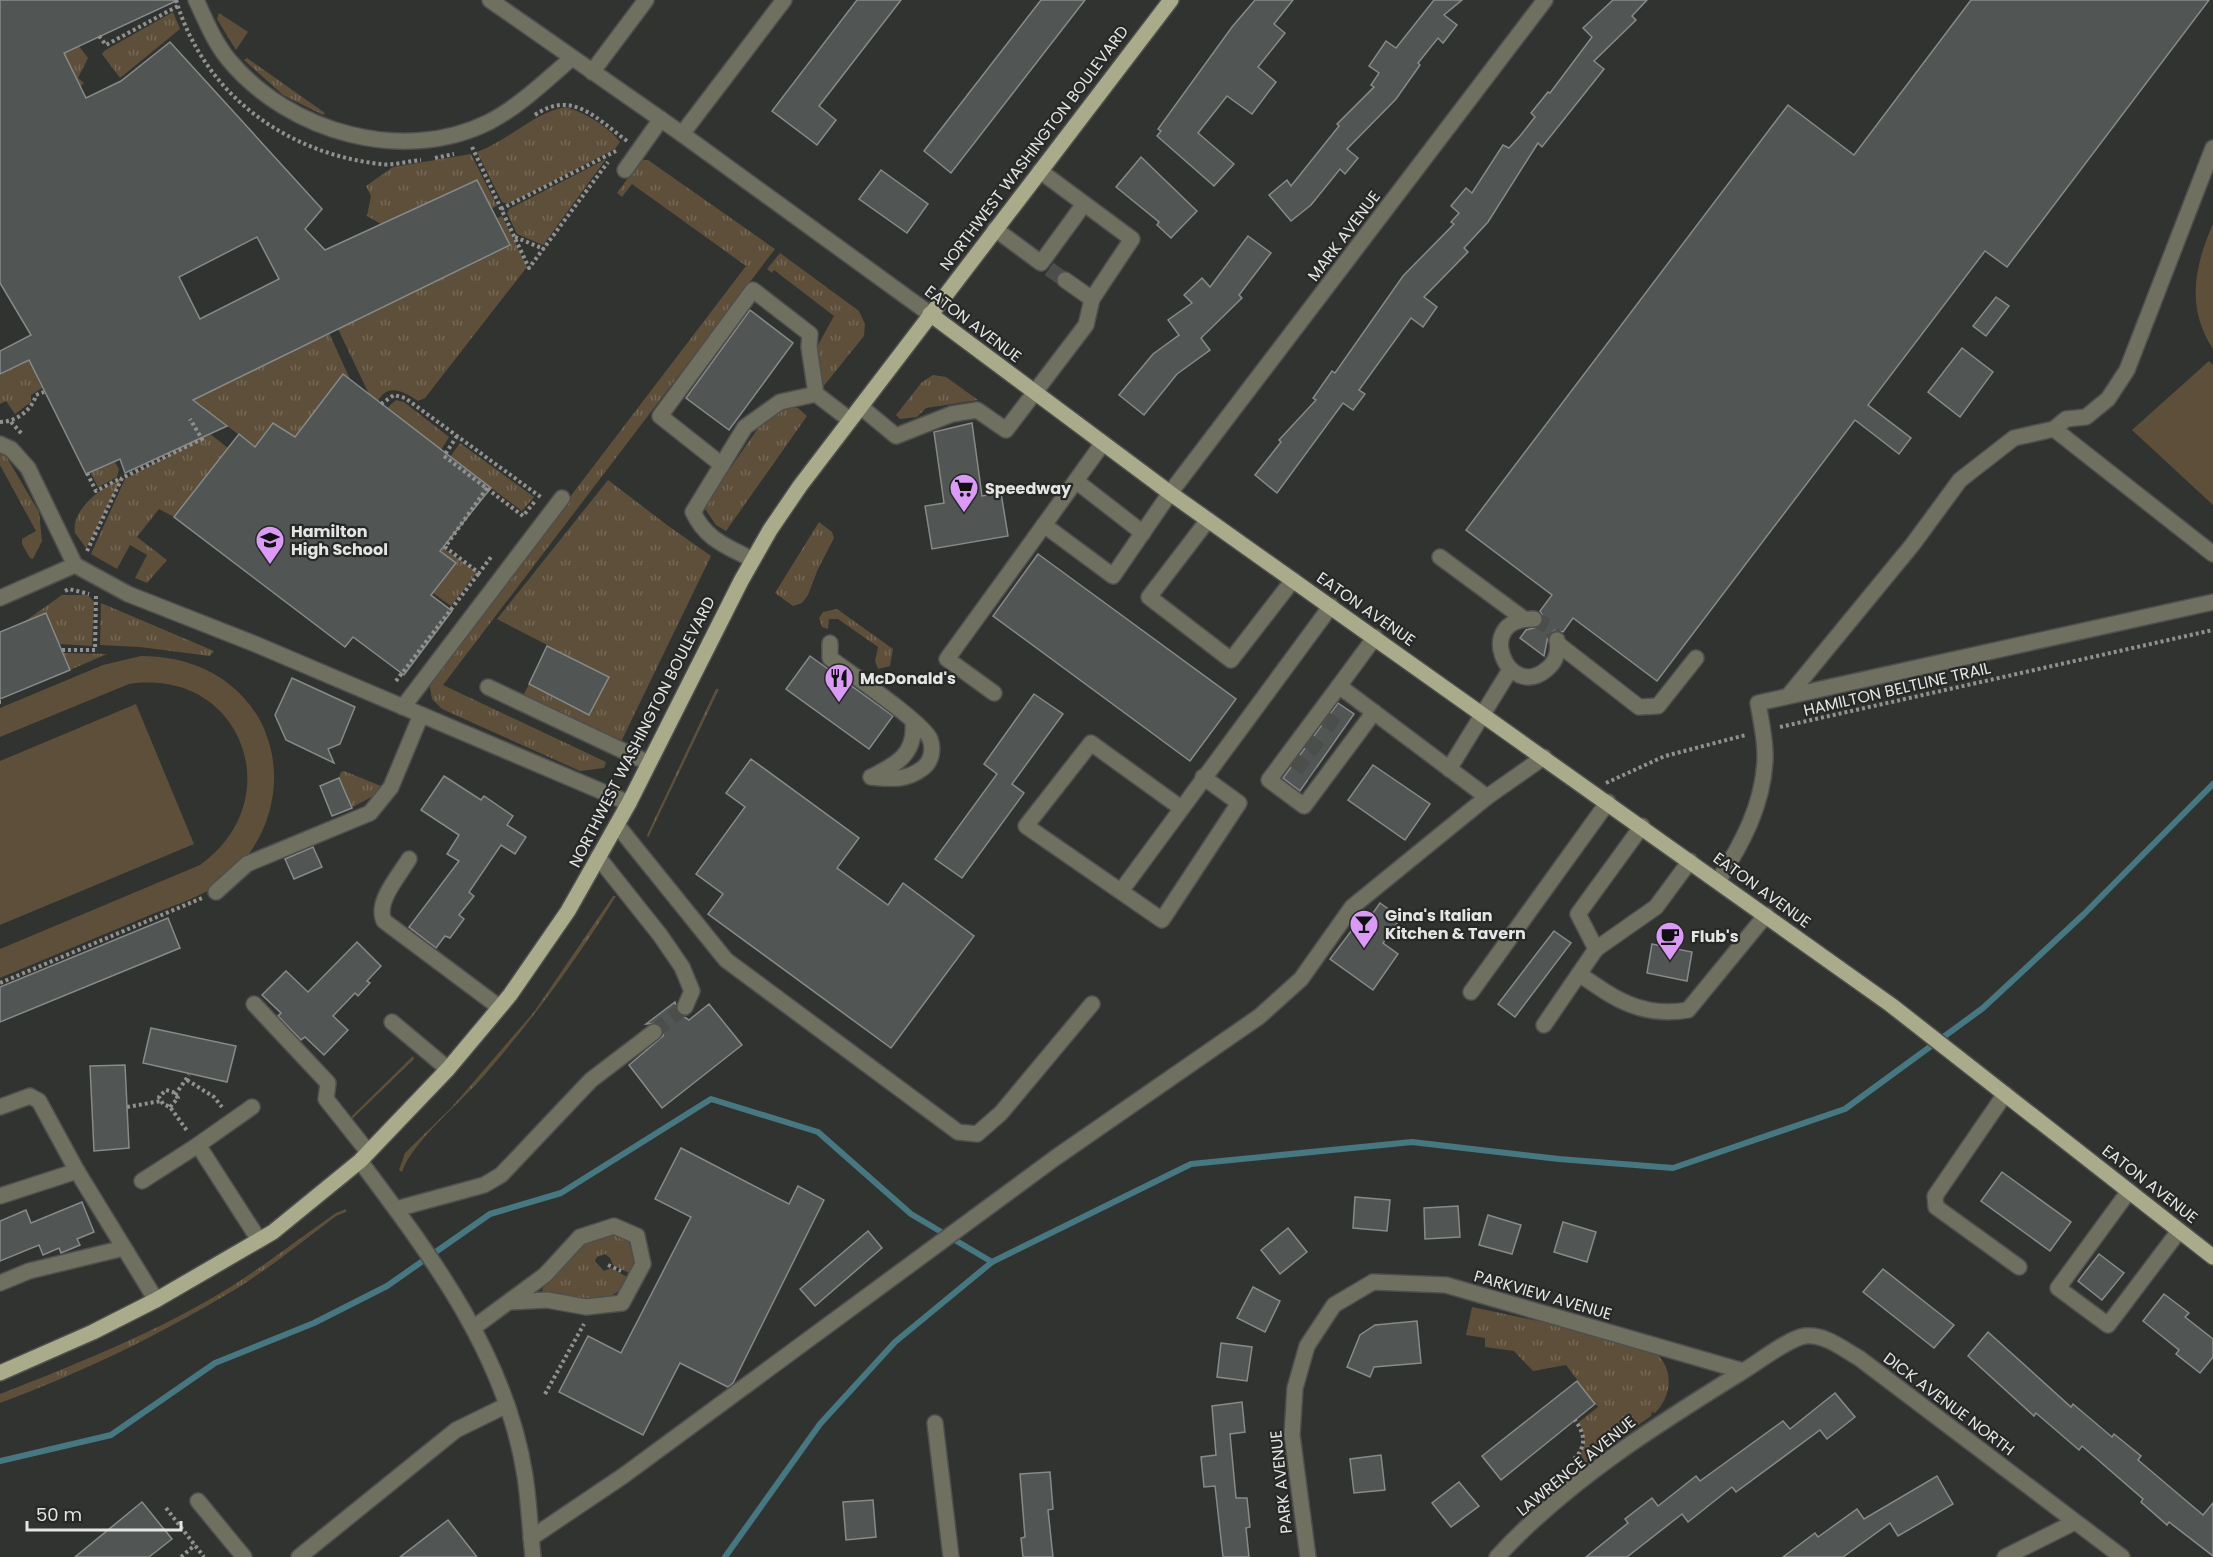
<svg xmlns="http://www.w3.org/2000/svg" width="2213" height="1557" viewBox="0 0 2213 1557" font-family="Poppins,sans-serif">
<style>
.grass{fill:url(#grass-tufts)}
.garden{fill:#5e4f3a}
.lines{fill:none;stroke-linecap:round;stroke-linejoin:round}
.stream{stroke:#477882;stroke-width:6}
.building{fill:#515554;stroke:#868a89;stroke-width:1.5;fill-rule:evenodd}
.minor-tunnel{stroke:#4c4e4c;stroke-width:15;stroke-dasharray:15 8;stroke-linecap:butt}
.minor-casing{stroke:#4e4f4e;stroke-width:18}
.major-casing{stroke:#4e4f4e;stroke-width:18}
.path{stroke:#909190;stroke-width:4;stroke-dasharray:3 3;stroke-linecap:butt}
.minor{stroke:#6f705f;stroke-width:15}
.major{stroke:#aaab8a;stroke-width:15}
.labels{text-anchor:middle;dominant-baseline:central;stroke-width:4.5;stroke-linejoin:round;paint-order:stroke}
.street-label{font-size:16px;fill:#e4e5e4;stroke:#272927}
.poi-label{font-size:16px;font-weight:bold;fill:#e4e5e4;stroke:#272927;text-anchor:start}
</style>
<defs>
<pattern id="grass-tufts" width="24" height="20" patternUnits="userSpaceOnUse" patternTransform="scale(1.5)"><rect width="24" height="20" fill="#5e4f3a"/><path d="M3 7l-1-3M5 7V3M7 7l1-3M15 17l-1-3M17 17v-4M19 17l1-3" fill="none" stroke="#756856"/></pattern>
</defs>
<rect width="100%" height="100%" fill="#313331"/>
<g class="grass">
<polygon points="173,12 180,29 120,78 102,54 104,51"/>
<polygon points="219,13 248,32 236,50 217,19"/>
<polygon points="79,46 88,58 78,78 84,83 80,87 64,53"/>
<polygon points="247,58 325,113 323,115 283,95 244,60"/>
<path d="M566 107C585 113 608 126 620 142L615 149 508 204 502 202 477 152C508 141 536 111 566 107Z"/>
<polygon points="471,154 497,206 492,208 476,180 381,224 367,216 371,196 366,186 393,167"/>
<polygon points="606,159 543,245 517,234 507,213 509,209"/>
<polygon points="641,160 648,160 775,249 443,685 606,762 604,768 580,771 442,709 432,699 429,682 746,266 632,184 622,197 617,193"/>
<path d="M502 216 527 267 425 398 418 401C405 392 388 382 378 401L369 394 338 329 510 245 497 218Z"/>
<polygon points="780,253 859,311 865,324 864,336 822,388 813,345 818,345 834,316 774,270 772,273 767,269"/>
<polygon points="329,333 350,379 295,437 273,424 255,447 193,400"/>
<polygon points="29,360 42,388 31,395 31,402 15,414 6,401 0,404 0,374"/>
<polygon points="933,375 946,377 978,400 926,408 917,417 900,419 896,415 922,382"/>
<polygon points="396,400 404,402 449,437 441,450 387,408"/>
<polygon points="785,407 798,408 807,416 726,531 716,525 705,509 709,499 763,421"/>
<polygon points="209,433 228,448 174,517 159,509 137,537 167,560 147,583 135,578 147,555 130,545 117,569 91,554 125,479"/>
<polygon points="460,443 534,497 522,511 450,457"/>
<polygon points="0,446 39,512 42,541 33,559 30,558 22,544 22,539 36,531 0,465"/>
<polygon points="115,462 119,469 117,477 98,487 90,472"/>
<path d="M122 478 88 545 86 548 75 533C71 508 103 487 122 478Z"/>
<polygon points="608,480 667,525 711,556 618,748 520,702 529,684 589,715 609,677 497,619"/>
<polygon points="819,522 832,532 834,538 818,569 808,595 802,603 793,606 775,593"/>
<polygon points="443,548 477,572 451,606 433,593 456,563 441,551"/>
<polygon points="62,595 88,595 94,602 92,646 59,644 21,624"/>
<polygon points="101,603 214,651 210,656 140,647 100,645"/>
<polygon points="837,609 893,649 890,666 878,669 875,661 878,647 838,619 829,619 828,629 822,627 819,618 823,612"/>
<polygon points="63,653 107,654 70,670"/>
<polygon points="716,689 719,689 648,838 647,835"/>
<polygon points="344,771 381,786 373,796 351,808 339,778 341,772"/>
<path d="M613 896H616C578 958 535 1016 488 1071 466 1098 412 1141 402 1172L399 1170 405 1153 451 1108 534 1012Z"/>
<polygon points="413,1056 414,1059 353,1118 350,1118"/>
<path d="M346 1209V1212L336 1216C303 1241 271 1267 236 1289 161 1334 82 1373 0 1403V1394C79 1363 160 1331 232 1286 268 1263 301 1237 336 1213Z"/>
<path d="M612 1233H621C635 1247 636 1256 631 1274L613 1265 610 1258 605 1254 597 1257 595 1261 604 1271 611 1268 629 1278C626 1282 622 1289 617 1292 598 1307 563 1296 542 1292L545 1282 589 1239Z"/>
<path d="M1472 1307 1590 1332 1651 1350C1675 1365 1673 1395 1655 1413L1652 1412 1651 1416 1585 1463 1580 1455C1588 1443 1584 1434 1579 1422L1598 1407 1566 1365 1533 1371 1514 1351 1485 1347V1338L1466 1335Z"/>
</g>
<g class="garden">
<path d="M2213 224V349C2186 308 2194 267 2213 224Z"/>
<polygon points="2209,361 2213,365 2213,505 2132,430"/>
<path d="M141 656C188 656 231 674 257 715 292 774 271 850 214 887 193 900 166 908 143 918 95 938 48 958 0 978V949L200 865C291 800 242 667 129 684L0 737V708L103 665Z"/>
<polygon points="136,704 194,844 0,925 0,761"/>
</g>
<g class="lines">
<g class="stream">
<polyline points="0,1461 111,1435 215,1363 314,1323 387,1286 490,1214 561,1193 711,1099 818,1132 911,1214 992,1262"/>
<polyline points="725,1557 820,1424 895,1342 992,1262 1191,1164 1412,1142 1559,1159 1673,1168 1845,1109 1983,1008 2084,914 2213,784"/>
</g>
</g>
<g class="building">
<path d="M0 0H178L64 53 86 98 121 81 170 42 322 209 305 229 325 250 477 180 510 245 193 400 227 426 125 473 120 459 86 474 29 360 0 374V351L31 335 0 283ZM257 237 279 279 200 319 179 277Z"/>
<polygon points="857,0 901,0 819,106 836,120 817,145 772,111"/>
<polygon points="1041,0 1085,0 951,173 924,151"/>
<polygon points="1255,0 1293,0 1274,24 1285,33 1258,67 1276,82 1252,114 1227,96 1198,133 1234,164 1214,186 1157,136 1161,131 1158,129 1232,27"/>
<polygon points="1434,0 1462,0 1444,15 1457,25 1443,43 1438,38 1418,63 1420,65 1396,99 1347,149 1358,158 1345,174 1340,169 1311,205 1291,221 1269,195 1287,180 1291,186 1339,126 1337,124 1374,87 1371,85 1379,73 1369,66 1386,41 1396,48"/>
<polygon points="1613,0 1647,0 1632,16 1636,20 1594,61 1604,69 1542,147 1538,143 1488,222 1464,248 1468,252 1424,297 1437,307 1423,327 1411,318 1359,390 1365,394 1353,410 1343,403 1277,493 1255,475 1281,442 1279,440 1316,400 1313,398 1332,371 1335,373 1403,276 1454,224 1451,222 1459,213 1451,206 1466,188 1472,193 1503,145 1509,148 1520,136 1535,117 1531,113 1548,92 1550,93 1592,37 1583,28"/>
<polygon points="1971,0 2209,0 2007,267 1985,251 1868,405 1911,438 1899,454 1855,420 1657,681 1573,618 1563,632 1555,630 1548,636 1544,656 1520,638 1526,630 1541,626 1544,618 1540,611 1552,595 1466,530 1788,105 1854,155"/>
<polygon points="1141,157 1197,211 1171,238 1157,225 1159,222 1116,187"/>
<polygon points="881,170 928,204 907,233 859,199"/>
<polygon points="1248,236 1271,253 1239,295 1242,298 1201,338 1210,350 1177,374 1144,415 1119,395 1153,354 1179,335 1168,320 1192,303 1184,295 1202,278 1210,287"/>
<polygon points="1996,297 2009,306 1986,336 1973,326"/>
<polygon points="750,310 793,343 729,430 686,398"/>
<polygon points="1962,348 1993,372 1960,417 1928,392"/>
<polygon points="343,374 491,488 440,551 456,563 431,595 452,611 404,675 353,637 345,647 174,517 239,434 255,447 273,423 295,437"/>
<polygon points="972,423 982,496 1001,493 1008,536 932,549 925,506 944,503 934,432"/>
<polygon points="1038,554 1236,699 1190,761 993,616"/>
<polygon points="46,613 70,670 0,699 0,632"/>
<polygon points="547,646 609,677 589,715 529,684"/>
<polygon points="810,656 893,716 869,749 786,689"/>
<polygon points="292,678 355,707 340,744 328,749 334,763 286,740 275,715"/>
<polygon points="1034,694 1063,714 1012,784 1024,793 962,878 935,859 997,774 984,764"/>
<polygon points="1338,703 1354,714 1300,791 1283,778"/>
<polygon points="751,759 859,838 837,868 888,905 903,883 974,936 891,1048 708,914 723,894 696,874 745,807 726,793"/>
<polygon points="1373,765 1430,804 1405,840 1348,800"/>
<polygon points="444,776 481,800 484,796 513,816 507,825 526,837 515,854 501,845 469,892 474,896 459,915 464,919 450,938 445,936 436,948 409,927 459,861 447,854 459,835 421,810"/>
<polygon points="339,778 352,808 332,816 320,786"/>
<polygon points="313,847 322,867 294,879 285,859"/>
<polygon points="1380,903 1401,918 1383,943 1398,954 1373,990 1330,959 1355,926 1361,930"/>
<polygon points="168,918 180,948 0,1022 0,987"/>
<polygon points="1554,931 1571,943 1515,1017 1498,1004"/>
<polygon points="357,942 381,966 367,981 370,983 358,996 355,993 333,1016 348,1030 324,1055 305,1037 301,1040 278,1016 281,1013 262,995 286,971 308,992"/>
<polygon points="1652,944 1692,952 1687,981 1647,973"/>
<polygon points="675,1002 678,1013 689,1020 709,1004 742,1045 662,1108 629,1065 663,1036 664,1030 658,1023 646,1024"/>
<polygon points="151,1028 236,1046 227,1082 143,1063"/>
<polygon points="125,1065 129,1148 94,1151 90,1066"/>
<polygon points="681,1148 789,1204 798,1186 824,1200 733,1383 728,1387 680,1363 643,1435 559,1392 588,1336 621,1353 691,1217 655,1199"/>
<polygon points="2002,1172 2071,1222 2050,1251 1981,1201"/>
<polygon points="1355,1197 1390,1200 1387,1231 1353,1228"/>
<polygon points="82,1202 94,1232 77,1239 80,1245 61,1253 59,1248 43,1255 39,1245 0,1261 0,1221 26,1210 31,1223"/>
<polygon points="1458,1206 1460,1237 1425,1239 1424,1208"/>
<polygon points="1488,1215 1521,1225 1512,1254 1479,1245"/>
<polygon points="1563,1222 1596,1232 1587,1262 1554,1252"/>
<polygon points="1288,1228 1307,1252 1280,1274 1261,1250"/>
<polygon points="868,1231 882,1248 815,1306 800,1289"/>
<polygon points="2099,1254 2124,1273 2102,1300 2078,1281"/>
<polygon points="1883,1269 1954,1325 1934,1348 1863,1292"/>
<polygon points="1253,1287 1280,1301 1265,1332 1237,1318"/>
<polygon points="2164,1294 2189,1313 2185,1317 2213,1339 2213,1357 2200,1373 2176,1354 2179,1350 2143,1321"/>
<polygon points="1417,1321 1421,1363 1374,1367 1370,1377 1347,1367 1360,1335 1375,1325"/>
<polygon points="1988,1332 2071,1407 2073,1404 2112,1437 2114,1434 2141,1456 2138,1460 2203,1515 2213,1503 2213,1556 2169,1522 2167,1525 2141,1502 2143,1499 2082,1446 2079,1450 2036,1413 2034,1416 1968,1356"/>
<polygon points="1221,1343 1252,1347 1247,1381 1217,1377"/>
<polygon points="1577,1381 1595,1404 1501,1480 1482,1456"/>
<polygon points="1835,1393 1855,1417 1827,1439 1820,1430 1736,1492 1732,1487 1688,1522 1682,1514 1627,1557 1586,1557 1628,1523 1625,1519 1652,1498 1658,1506 1696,1476 1700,1481 1783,1421 1790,1429"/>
<polygon points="1242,1402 1245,1432 1230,1434 1236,1498 1247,1498 1250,1527 1246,1528 1249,1557 1223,1557 1215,1486 1204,1487 1201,1457 1216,1455 1212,1406"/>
<polygon points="1381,1455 1385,1490 1354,1493 1350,1459"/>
<polygon points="1050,1472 1053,1509 1048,1510 1053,1557 1023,1557 1021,1538 1025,1537 1020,1474"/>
<polygon points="1937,1476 1953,1504 1898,1536 1890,1523 1843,1557 1783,1557 1815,1533 1818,1537 1857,1509 1864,1519"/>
<polygon points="1459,1482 1479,1506 1451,1527 1432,1503"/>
<polygon points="873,1500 876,1537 846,1540 843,1502"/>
<polygon points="142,1502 172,1539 149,1557 75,1557"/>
<polygon points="448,1520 477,1557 400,1557"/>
</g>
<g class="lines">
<g class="minor-tunnel">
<polyline points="1049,269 1065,280"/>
<polyline points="1534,619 1550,627 1557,640"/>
<polyline points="1324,718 1343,730"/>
<polyline points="1308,741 1326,755"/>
<polyline points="1294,760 1313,774"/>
<polyline points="654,1032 685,1007"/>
</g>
<g class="minor-casing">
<g id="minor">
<path d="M196 0C206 21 214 42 229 60 289 132 403 165 489 122 520 106 546 80 572 58"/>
<polyline points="490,0 682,134 930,314"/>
<polyline points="592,72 646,0"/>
<polyline points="682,134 784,0"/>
<polyline points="625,170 661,119"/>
<polyline points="995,229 1041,263 1084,204"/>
<polyline points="1065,280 1092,299"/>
<polyline points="861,407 896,436 952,414 977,410 1006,430 1086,325 1092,299 1132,239 1040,171"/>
<polyline points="2054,429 2213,554"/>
<polyline points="1103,443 1044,525 1113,576 1170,493 1545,0"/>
<polyline points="0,444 11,449 28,468 75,565 128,594 255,644 629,803"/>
<polyline points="722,465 660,416 753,290 810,334 809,347 816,394 850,420"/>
<polyline points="1076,481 1143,533"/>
<polyline points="1208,520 1149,597 1231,660 1293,580"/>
<polyline points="1440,557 1524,619"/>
<path d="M753 560C727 546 706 540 693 512L745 427 780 402 816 394"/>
<polyline points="0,598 75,565"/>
<path d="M1534 619C1472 617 1508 703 1547 669 1556 662 1559 651 1557 640"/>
<polyline points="1375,637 1339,686 1487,797"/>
<path d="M830 643V658C848 672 924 723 930 739 934 750 931 762 923 768 906 781 891 779 871 777"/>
<polyline points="1558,644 1639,707 1658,706 1696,658"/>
<polyline points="1339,686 1269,780 1304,806 1374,712"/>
<polyline points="488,687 649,763"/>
<polyline points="994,693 947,659 1044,525"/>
<polyline points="1789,695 1913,544 1960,480 2014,438 2054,429 2066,419 2086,417 2108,399 2127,370 2213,148"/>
<polyline points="403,707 562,498"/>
<polyline points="1449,769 1510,670"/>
<path d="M871 777C897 764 916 754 913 722"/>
<polyline points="1181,808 1091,743 1026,826 1162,920 1239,803 1203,777"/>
<polyline points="617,825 726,960 958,1132 977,1134 1001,1113 1092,1004"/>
<polyline points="598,857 660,935 682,967 692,991 685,1007"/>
<path d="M409 859C399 876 375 902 384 921L499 1007"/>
<path d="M1718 881C1742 844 1763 805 1765 760 1766 741 1761 721 1758 703L2213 602"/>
<polyline points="1121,891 1331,606"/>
<polyline points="216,892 247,864 370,813 391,787 421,715"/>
<polyline points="1596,949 1656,907 1690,861"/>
<path d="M1579 974C1615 999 1642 1018 1688 1010L1766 915"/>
<polyline points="1471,992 1608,802"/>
<polyline points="254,1004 328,1083 326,1099 368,1152"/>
<polyline points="392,1022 448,1069"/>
<polyline points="1544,1025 1596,949 1578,914 1642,826"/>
<polyline points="2005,1094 1935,1196 1936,1207 2019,1267"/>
<polyline points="0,1107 30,1096 39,1101 77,1171"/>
<polyline points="198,1145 252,1107"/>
<path d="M360 1161C431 1256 506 1354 525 1476 529 1502 530 1530 533 1557"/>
<polyline points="142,1181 198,1145 259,1240"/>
<polyline points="2129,1191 2058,1288 2108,1325 2179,1231"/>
<polyline points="0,1196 77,1171 156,1300"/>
<polyline points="396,1209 484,1185 501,1175 591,1080 654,1032"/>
<polyline points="0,1283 29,1271 124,1248"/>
<polyline points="473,1328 545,1275 580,1237 614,1226 637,1236 643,1264 622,1303 586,1307 547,1300 510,1302"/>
<polyline points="935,1423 951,1557"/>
<polyline points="198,1501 244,1557"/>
<polyline points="531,1538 623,1476 1055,1158 1260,1016 1301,979 1352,907 1487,797 1544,757"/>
<polyline points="299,1557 456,1430 507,1405"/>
<polyline points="1308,1557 1292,1435 1295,1388 1307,1346 1334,1305 1373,1282 1446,1285 1743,1371"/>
<path d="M1497 1557C1568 1480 1658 1424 1745 1370 1760 1361 1789 1338 1805 1336 1825 1334 1843 1349 1859 1358L2122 1557"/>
<polyline points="2005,1557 2075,1522"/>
</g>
</g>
<g class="major-casing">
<g id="major">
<polyline points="930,314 1170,493 1891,1005 2213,1257"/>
<polyline points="0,1373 93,1332 156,1300 273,1232 360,1161 448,1069 510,995 568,911 629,803 741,581 770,530 800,486 1171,0"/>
</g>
</g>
<g class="path">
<path d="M176 0C204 94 285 153 380 164 393 166 408 161 421 160"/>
<polyline points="99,36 106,45 178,6"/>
<path d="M535 115C572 89 597 119 627 141"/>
<polyline points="472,147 529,268 608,162"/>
<polyline points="435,158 454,154"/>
<polyline points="501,209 616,151"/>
<polyline points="515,237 544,249"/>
<polyline points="381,404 394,395 405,398 542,498"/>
<path d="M0 422C16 422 32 410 36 395L44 392"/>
<polyline points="11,422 22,434"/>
<polyline points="457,436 444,456 523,516 536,500"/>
<polyline points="87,473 96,491 121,478"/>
<polyline points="487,488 445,547 479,573 491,557"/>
<polyline points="87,551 122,478 202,439 190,419"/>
<polyline points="65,591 69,589 89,594"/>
<polyline points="62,650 95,650 96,596"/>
<polyline points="396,681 479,573"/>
<polyline points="0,702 1,702"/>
<polyline points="1780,727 2213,630"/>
<polyline points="1606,783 1665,756 1746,735"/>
<polyline points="0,983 202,898"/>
<polyline points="187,1080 214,1097 222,1107"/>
<polyline points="175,1095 189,1075"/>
<polyline points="127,1107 161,1101"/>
<polyline points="170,1107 178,1098 173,1092 166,1090 159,1097 163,1104 170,1107 188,1132"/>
<polyline points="608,1265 621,1271"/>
<polyline points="545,1394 584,1324"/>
<path d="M1574 1459C1587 1446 1585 1434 1575 1420"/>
<polyline points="166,1508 204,1557"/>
<polyline points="181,1557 195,1545"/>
</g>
<use href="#minor" class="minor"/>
<use href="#major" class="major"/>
</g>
<defs>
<g id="supermarket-pin" transform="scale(1.5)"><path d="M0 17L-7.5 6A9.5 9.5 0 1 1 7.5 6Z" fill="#da9af6" stroke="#272927"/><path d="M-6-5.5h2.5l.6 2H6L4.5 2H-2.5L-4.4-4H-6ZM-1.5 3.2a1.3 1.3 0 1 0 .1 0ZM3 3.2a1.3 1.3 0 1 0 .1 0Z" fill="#111"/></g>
<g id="school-pin" transform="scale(1.5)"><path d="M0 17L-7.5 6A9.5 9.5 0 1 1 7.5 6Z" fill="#da9af6" stroke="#272927"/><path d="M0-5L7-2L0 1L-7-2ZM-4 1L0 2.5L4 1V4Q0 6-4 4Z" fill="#111"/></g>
<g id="restaurant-pin" transform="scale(1.5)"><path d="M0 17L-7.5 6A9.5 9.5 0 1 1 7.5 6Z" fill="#da9af6" stroke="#272927"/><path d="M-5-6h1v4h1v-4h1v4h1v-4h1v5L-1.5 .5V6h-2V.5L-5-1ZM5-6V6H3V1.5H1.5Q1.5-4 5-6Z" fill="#111"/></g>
<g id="bar-pin" transform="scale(1.5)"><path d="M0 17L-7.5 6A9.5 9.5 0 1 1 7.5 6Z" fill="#da9af6" stroke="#272927"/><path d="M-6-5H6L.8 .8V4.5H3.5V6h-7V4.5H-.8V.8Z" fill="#111"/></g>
<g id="cafe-pin" transform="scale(1.5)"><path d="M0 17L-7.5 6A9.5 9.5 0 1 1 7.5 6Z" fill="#da9af6" stroke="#272927"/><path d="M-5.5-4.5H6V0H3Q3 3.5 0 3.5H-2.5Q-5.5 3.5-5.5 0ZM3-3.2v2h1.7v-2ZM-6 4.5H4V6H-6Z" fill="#111"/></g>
</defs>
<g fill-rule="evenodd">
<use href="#supermarket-pin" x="964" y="488"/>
<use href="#school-pin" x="270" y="540"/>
<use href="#restaurant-pin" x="839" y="678"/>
<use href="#bar-pin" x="1364" y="924"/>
<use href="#cafe-pin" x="1670" y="936"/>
</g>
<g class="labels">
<g class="street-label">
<text transform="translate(1034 148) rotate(-53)">NORTHWEST WASHINGTON BOULEVARD</text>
<text transform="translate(1344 236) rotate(-53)">MARK AVENUE</text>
<text transform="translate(973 324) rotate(37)">EATON AVENUE</text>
<text transform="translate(1366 609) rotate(35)">EATON AVENUE</text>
<text transform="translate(1897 689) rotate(-13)">HAMILTON BELTLINE TRAIL</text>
<text transform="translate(642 732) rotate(-63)">NORTHWEST WASHINGTON BOULEVARD</text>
<text transform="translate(1762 890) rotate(36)">EATON AVENUE</text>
<text transform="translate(2150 1184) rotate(38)">EATON AVENUE</text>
<text transform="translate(1543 1295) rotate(16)">PARKVIEW AVENUE</text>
<text transform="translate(1949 1404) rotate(37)">DICK AVENUE NORTH</text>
<text transform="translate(1576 1466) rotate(-39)">LAWRENCE AVENUE</text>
<text transform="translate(1281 1482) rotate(-96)">PARK AVENUE</text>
</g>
<g class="poi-label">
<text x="985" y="488">Speedway</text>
<text x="291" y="531">Hamilton<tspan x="291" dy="18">High School</tspan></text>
<text x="860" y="678">McDonald's</text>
<text x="1385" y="915">Gina's Italian<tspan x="1385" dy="18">Kitchen &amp; Tavern</tspan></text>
<text x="1691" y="936">Flub's</text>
</g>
</g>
<path d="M27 1521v9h154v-9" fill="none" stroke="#e4e5e4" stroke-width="3"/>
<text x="36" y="1521" font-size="18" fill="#e4e5e4" stroke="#272927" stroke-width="4.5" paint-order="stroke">50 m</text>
</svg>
